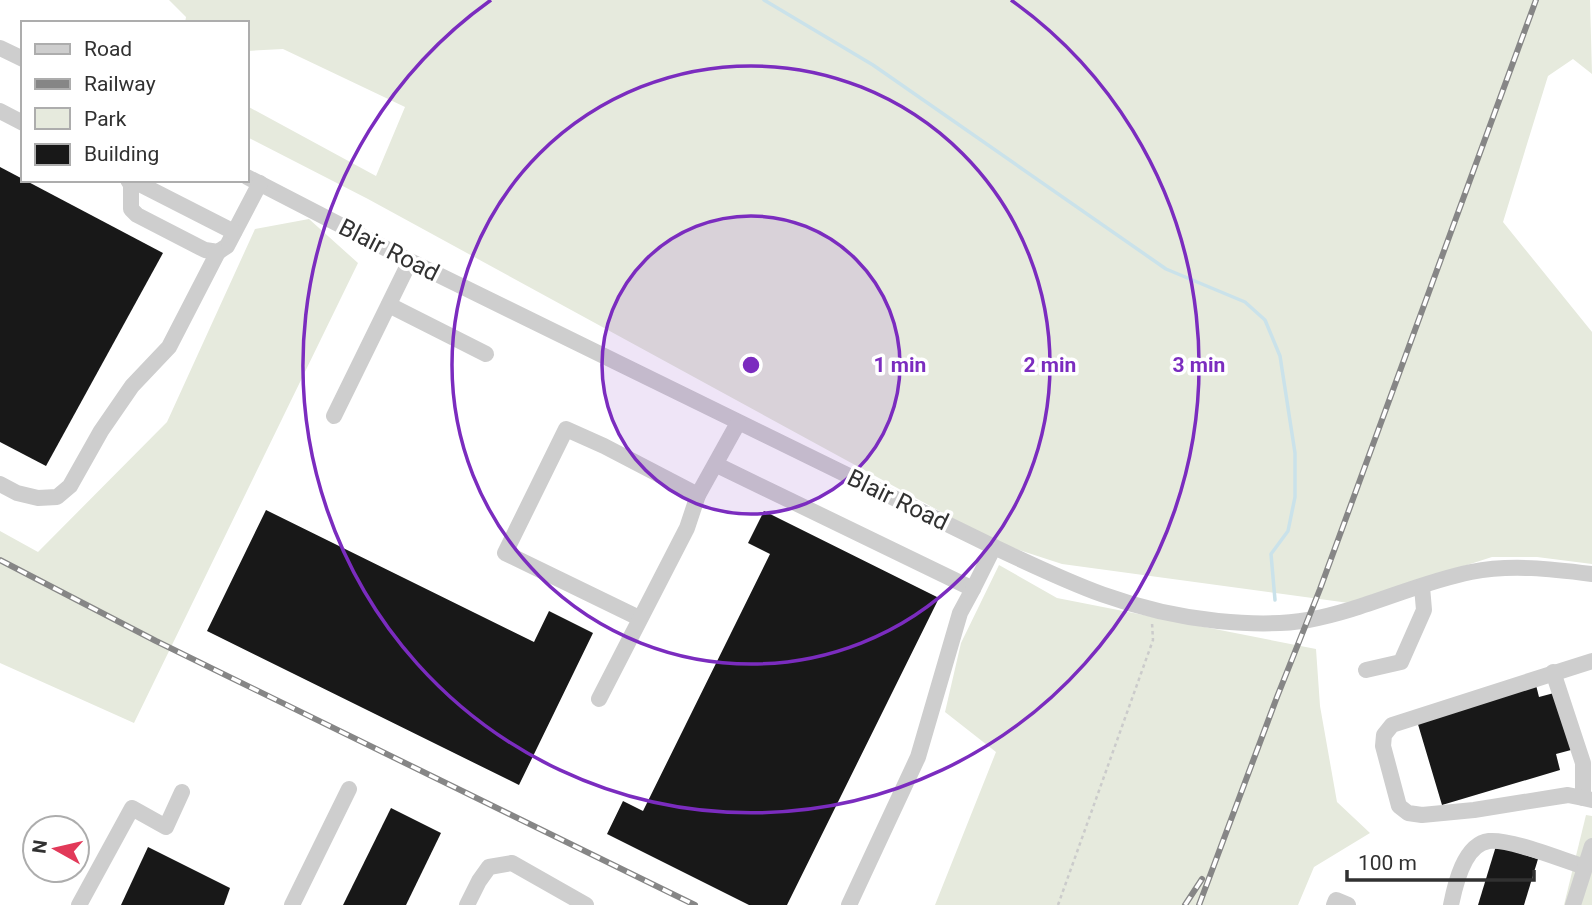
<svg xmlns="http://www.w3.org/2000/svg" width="1592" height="905" viewBox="0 0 1592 905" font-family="Roboto,sans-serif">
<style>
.green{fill:#e6eadd}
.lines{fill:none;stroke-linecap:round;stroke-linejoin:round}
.stream{stroke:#cae2ea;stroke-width:3.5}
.building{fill:#181818}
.path{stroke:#cbcbcb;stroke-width:2.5;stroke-dasharray:3.5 3.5;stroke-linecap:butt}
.minor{stroke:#cecece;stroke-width:16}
.rail-casing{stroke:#868686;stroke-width:6}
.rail{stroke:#fff;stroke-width:3.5;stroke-dasharray:10;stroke-linecap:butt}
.ring{fill:none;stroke:#7b2cbf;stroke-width:3.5}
.labels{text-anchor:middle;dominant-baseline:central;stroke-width:7;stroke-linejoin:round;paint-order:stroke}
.street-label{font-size:24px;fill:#313131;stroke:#fff}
.centre{fill:#7b2cbf;stroke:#fff;stroke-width:3.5}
.ring-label{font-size:21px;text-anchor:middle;font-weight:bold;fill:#7b2cbf;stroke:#fff;stroke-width:7;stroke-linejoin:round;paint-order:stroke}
</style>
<rect width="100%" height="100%" fill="#fff"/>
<g class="green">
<polygon points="169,0 1590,0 1592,74 1573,59 1548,76 1503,222 1592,332 1592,564 1537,557 1492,557 1349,603 1062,564 998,543 368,199 247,137 247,106 376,176 405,107 283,49 247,51 247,23 185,23 186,17"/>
<polygon points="309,219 358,263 134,723 0,663 0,531 38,552 167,422 255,229"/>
<polygon points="999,565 1057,598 1316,649 1320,706 1337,802 1370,833 1314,867 1298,905 935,905 996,752 945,712 961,643"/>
<polygon points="1586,815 1592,816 1592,905 1564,905"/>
</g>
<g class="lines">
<polyline class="stream" points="764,0 873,65 1166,269 1245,302 1265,320 1280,356 1295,453 1295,497 1288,531 1271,554 1275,600"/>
</g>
<g class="building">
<polygon points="0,167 163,253 46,466 0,442"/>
<polygon points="266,510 534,642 549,611 593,633 519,785 207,631"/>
<polygon points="764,511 939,598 787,905 749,905 607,834 623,801 643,811 770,554 748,543"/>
<polygon points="1536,685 1539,697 1554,693 1571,750 1556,754 1560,770 1442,805 1417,721"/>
<polygon points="391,808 441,833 406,905 343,905"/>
<polygon points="1496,846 1538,859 1524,905 1478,905"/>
<polygon points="148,847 230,888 224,905 121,905"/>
</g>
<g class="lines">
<polyline class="path" points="1058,905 1153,640 1152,623"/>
<g class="minor">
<polyline points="0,48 23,59"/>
<polyline points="0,111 23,123"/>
<path d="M247 177 410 261 994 547C1072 584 1131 612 1218 621 1248 624 1279 625 1308 620 1364 610 1416 583 1471 572 1511 564 1552 569 1592 574"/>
<polyline points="128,180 131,185 131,209 137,215 205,250 218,252 227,246 260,183"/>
<polyline points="132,180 234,232"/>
<polyline points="389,305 486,354"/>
<polyline points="334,416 410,261"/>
<polyline points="717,465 973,589 960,613 918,757 849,905"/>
<polyline points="0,484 17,493 38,498 57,497 70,486 101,431 132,386 169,347 218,252"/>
<polyline points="973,589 994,547"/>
<polyline points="639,618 505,553 566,429 604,446 698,495"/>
<polyline points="1366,670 1401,662 1424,610 1422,587"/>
<polyline points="1553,672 1583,763 1583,798 1592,800"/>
<polyline points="599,699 687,528 698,495 738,423"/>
<polyline points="1583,798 1568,795 1474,810 1422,815 1408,813 1399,806 1383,746 1384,735 1392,725 1592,661"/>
<polyline points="79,905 132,808 166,827 182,792"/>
<polyline points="292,905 349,789"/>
<polyline points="467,905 479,881 489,867 512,863 586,905"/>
<polyline points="1334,905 1336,900 1348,905"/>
<path d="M1451 905C1455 885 1464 844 1489 841 1511 839 1562 860 1585 867"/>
<polyline points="1573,905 1592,846"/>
</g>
<g class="rail-casing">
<g id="rail">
<polyline points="0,560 156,641 695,905"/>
<polyline points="1185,905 1202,879"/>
<polyline points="1199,905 1277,697 1320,589 1536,0"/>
</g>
</g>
<use href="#rail" class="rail"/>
</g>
<circle cx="751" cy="365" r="149" fill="#7b2cbf" fill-opacity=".12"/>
<g class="ring">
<circle cx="751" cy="365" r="149"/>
<circle cx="751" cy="365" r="299"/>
<path d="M1011 0A448 448 0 1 1 491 0"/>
</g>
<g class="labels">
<g class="street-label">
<text transform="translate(389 250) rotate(27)">Blair Road</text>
<text transform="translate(898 500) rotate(26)">Blair Road</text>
</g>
</g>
<circle cx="751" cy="365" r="10" class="centre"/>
<g class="ring-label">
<text x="900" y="372">1 min</text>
<text x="1050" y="372">2 min</text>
<text x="1199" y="372">3 min</text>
</g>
<rect x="21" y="21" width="228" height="161" fill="#ffffff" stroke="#adadad" stroke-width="2"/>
<rect x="35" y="44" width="35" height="10" fill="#cecece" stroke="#adadad" stroke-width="2"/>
<text x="84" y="56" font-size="21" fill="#313131">Road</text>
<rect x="35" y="79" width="35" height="10" fill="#868686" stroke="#adadad" stroke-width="2"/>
<text x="84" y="91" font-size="21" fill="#313131">Railway</text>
<rect x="35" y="108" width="35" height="21" fill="#e6eadd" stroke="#adadad" stroke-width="2"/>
<text x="84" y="126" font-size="21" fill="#313131">Park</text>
<rect x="35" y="144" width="35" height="21" fill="#181818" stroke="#adadad" stroke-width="2"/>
<text x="84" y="161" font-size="21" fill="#313131">Building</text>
<g transform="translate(56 849) rotate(278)"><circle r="33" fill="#ffffff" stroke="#adadad" stroke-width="2"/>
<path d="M0-5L12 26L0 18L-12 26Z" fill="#e23959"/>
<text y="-10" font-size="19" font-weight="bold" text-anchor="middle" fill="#313131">N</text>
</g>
<path d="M1347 870v10h187v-10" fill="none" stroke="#313131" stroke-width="3.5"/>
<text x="1358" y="870" font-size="21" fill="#313131" stroke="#ffffff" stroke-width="5" paint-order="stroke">100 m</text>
</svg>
